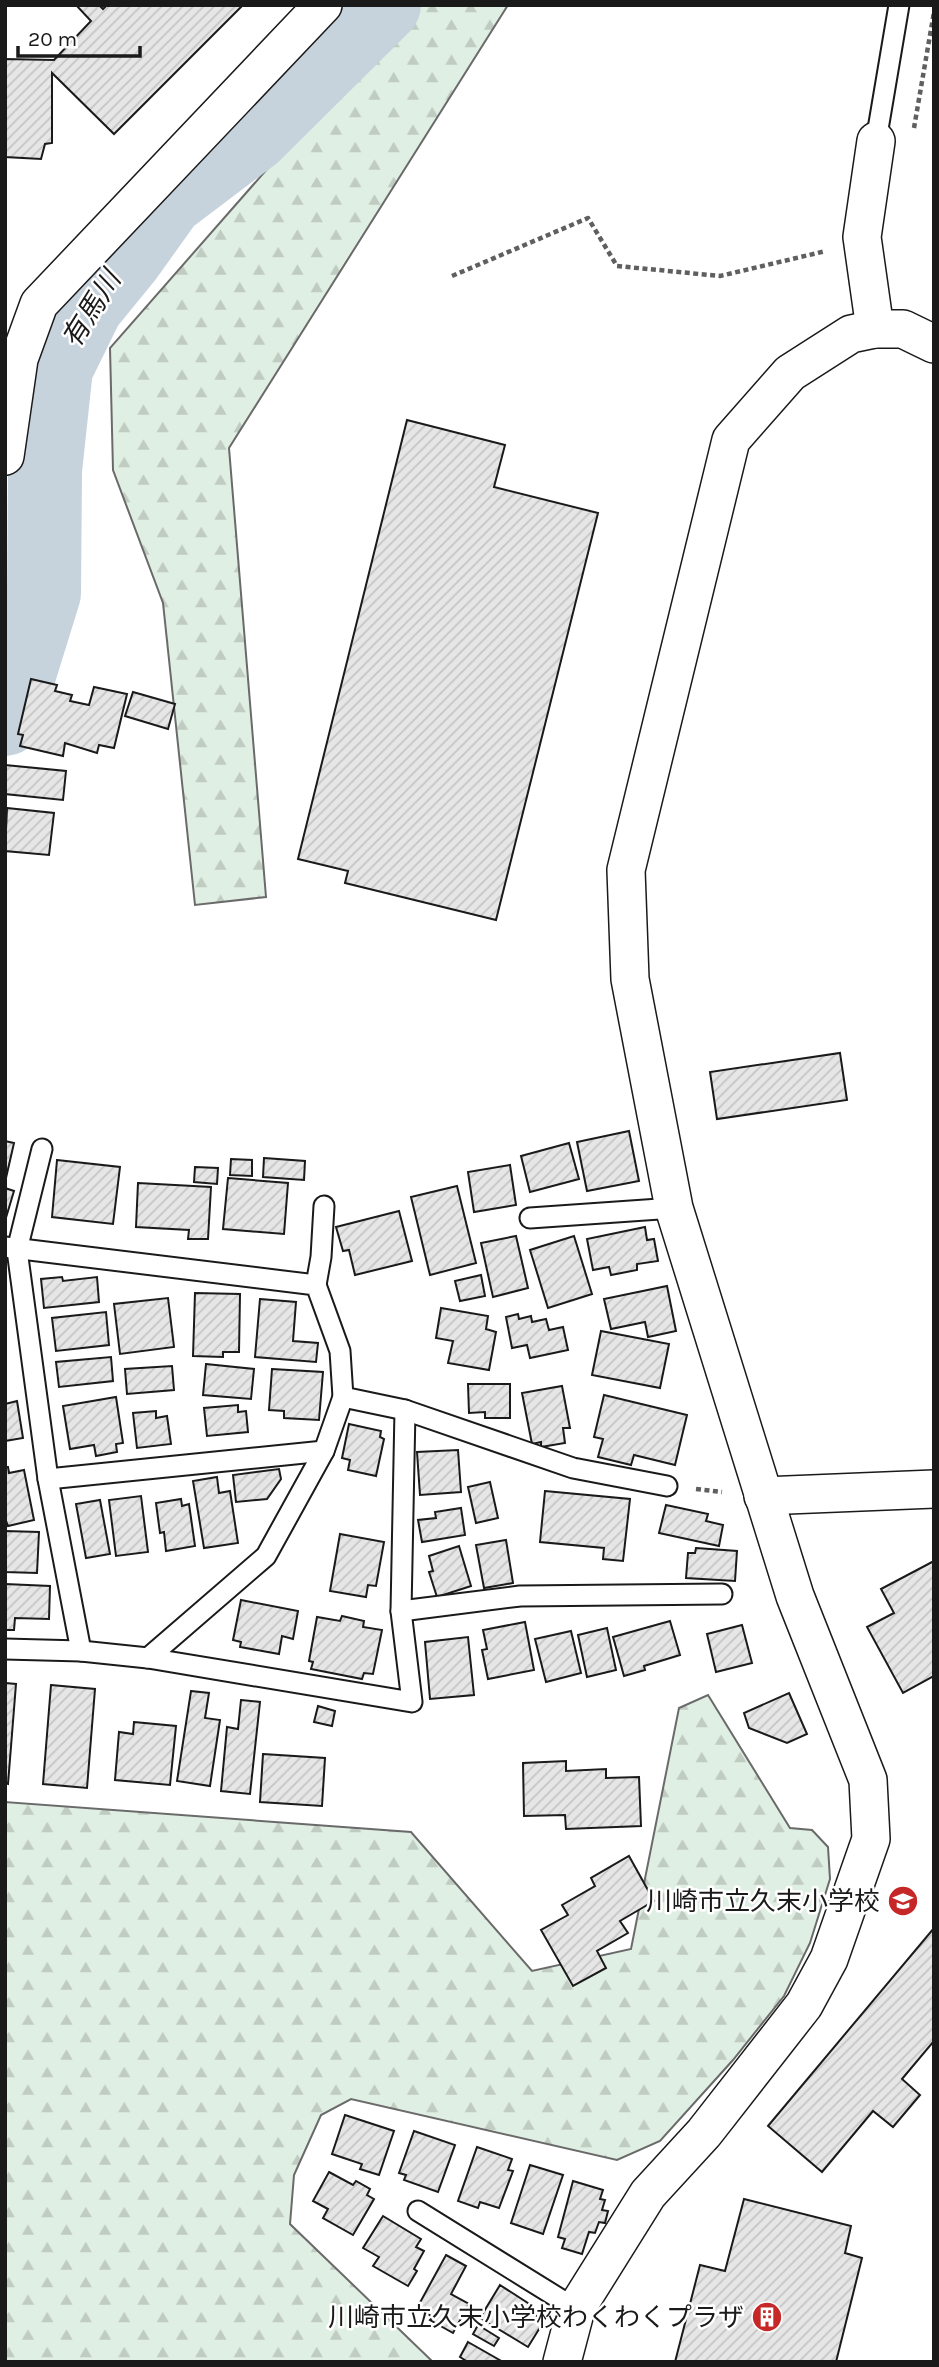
<svg xmlns="http://www.w3.org/2000/svg" width="939" height="2367" viewBox="0 0 939 2367" font-family="Karla,'Noto Sans JP',sans-serif">
<style>
.forest{fill:url(#forest-firs);stroke:#6a6a6a;stroke-width:2}
.lines{fill:none;stroke-linecap:round;stroke-linejoin:round}
.river{stroke:#c6d2dc;stroke-width:74}
.building{fill:url(#building-hatch);stroke:#1a1a1a;stroke-width:2}
.service-casing{stroke:#1a1a1a;stroke-width:23}
.minor-casing{stroke:#1a1a1a;stroke-width:40}
.path{stroke:#5f5f5f;stroke-width:4.5;stroke-dasharray:5 3.5;stroke-linecap:butt}
.service{stroke:#fff;stroke-width:19}
.minor{stroke:#fff;stroke-width:37}
.labels{text-anchor:middle;dominant-baseline:central;stroke-width:5;stroke-linejoin:round;paint-order:stroke}
.poi-label{font-size:26px;fill:#1a1a1a;stroke:#fff;text-anchor:end}
.water-label{font-size:28px;font-style:italic;fill:#1a1a1a;stroke:#fff}
</style>
<defs>
<pattern id="forest-firs" width="22" height="20" patternUnits="userSpaceOnUse" patternTransform="scale(1.75)"><rect width="22" height="20" fill="#e0efe3"/><path d="M5 1l3.5 6h-7zM16 11l3.5 6h-7z" fill="#c0ccc2"/></pattern>
<pattern id="building-hatch" width="6" height="6" patternUnits="userSpaceOnUse" patternTransform="scale(1.75)"><rect width="6" height="6" fill="#e6e6e6"/><path d="M-1 1l2-2M0 6l6-6M5 7l2-2" fill="none" stroke="#c5c5c5"/></pattern>
</defs>
<rect width="100%" height="100%" fill="#fff"/>
<g class="forest">
<polygon points="411,5 508,5 229,448 266,897 195,905 163,603 113,470 110,348"/>
<polygon points="708,1695 790,1828 812,1830 828,1847 830,1879 810,1943 784,1996 733,2060 660,2141 617,2160 351,2099 321,2115 294,2175 290,2224 433,2362 5,2362 5,1802 411,1832 532,1971 631,1949 679,1708"/>
</g>
<g class="lines">
<polyline class="river" points="5,719 44,593 45,470 56,368 87,305 127,256 167,200 253,135 384,5"/>
</g>
<g class="building">
<polygon points="76,5 99,5 103,9 107,5 243,5 114,134 52,73 52,143 45,144 41,159 5,157 5,59 54,60 91,21"/>
<polygon points="407,420 505,445 494,487 598,513 496,920 345,883 348,871 298,859"/>
<polygon points="31,679 57,685 55,691 72,695 70,701 89,705 94,687 127,694 114,748 99,745 97,753 65,743 63,756 20,746 23,735 18,734"/>
<polygon points="133,692 175,704 168,729 125,716"/>
<polygon points="5,765 66,771 63,800 5,794"/>
<polygon points="7,808 54,813 49,855 5,851"/>
<polygon points="840,1053 847,1100 717,1119 710,1072"/>
<polygon points="629,1131 639,1181 587,1191 577,1142"/>
<polygon points="5,1141 14,1143 6,1178 5,1178"/>
<polygon points="569,1143 579,1179 530,1192 521,1156"/>
<polygon points="264,1158 305,1161 304,1180 263,1177"/>
<polygon points="231,1159 252,1160 252,1176 230,1175"/>
<polygon points="57,1160 120,1167 113,1224 52,1217"/>
<polygon points="510,1165 516,1205 474,1212 468,1172"/>
<polygon points="195,1167 218,1168 217,1184 194,1182"/>
<polygon points="228,1178 288,1183 284,1234 223,1229"/>
<polygon points="138,1183 211,1187 208,1239 188,1239 189,1230 136,1227"/>
<polygon points="457,1186 476,1263 430,1275 411,1197"/>
<polygon points="5,1188 14,1191 5,1221"/>
<polygon points="399,1211 412,1261 355,1275 349,1250 343,1251 336,1227"/>
<polygon points="645,1227 647,1240 654,1239 658,1261 637,1264 637,1270 611,1275 609,1267 593,1270 587,1239"/>
<polygon points="516,1236 528,1288 493,1297 481,1243"/>
<polygon points="574,1236 592,1294 548,1308 530,1250"/>
<polygon points="481,1275 485,1296 460,1301 455,1281"/>
<polygon points="62,1277 63,1281 97,1277 99,1302 44,1308 41,1279"/>
<polygon points="667,1286 676,1331 648,1337 645,1322 611,1329 604,1299"/>
<polygon points="195,1293 240,1294 239,1352 223,1352 223,1357 193,1356"/>
<polygon points="168,1298 174,1347 120,1354 114,1304"/>
<polygon points="260,1299 296,1302 293,1341 318,1343 316,1362 255,1357"/>
<polygon points="441,1308 488,1316 486,1329 496,1332 489,1370 448,1363 453,1341 436,1338"/>
<polygon points="106,1312 109,1345 56,1351 52,1318"/>
<polygon points="518,1314 519,1319 531,1316 532,1322 546,1319 549,1330 563,1327 568,1350 530,1358 527,1345 512,1348 506,1317"/>
<polygon points="601,1331 669,1344 660,1388 592,1375"/>
<polygon points="111,1357 113,1381 59,1387 56,1362"/>
<polygon points="206,1364 254,1369 251,1399 203,1395"/>
<polygon points="172,1366 174,1390 127,1394 125,1369"/>
<polygon points="272,1369 323,1372 319,1420 284,1418 284,1411 269,1410"/>
<polygon points="468,1384 510,1384 510,1418 485,1418 485,1412 469,1413"/>
<polygon points="562,1386 570,1428 563,1428 565,1443 541,1447 541,1442 532,1444 522,1393"/>
<polygon points="604,1395 687,1415 675,1465 634,1455 631,1465 598,1457 603,1439 594,1437"/>
<polygon points="116,1397 123,1443 116,1444 117,1452 96,1456 94,1445 70,1449 63,1406"/>
<polygon points="17,1401 23,1438 5,1441 5,1404"/>
<polygon points="238,1405 238,1412 246,1411 248,1432 207,1436 204,1408"/>
<polygon points="156,1411 156,1418 167,1416 171,1444 137,1448 133,1413"/>
<polygon points="349,1424 381,1431 380,1437 384,1439 376,1476 348,1470 350,1460 342,1458"/>
<polygon points="458,1450 461,1492 420,1495 417,1452"/>
<polygon points="5,1467 8,1467 9,1473 24,1470 34,1520 8,1526 5,1518"/>
<polygon points="279,1469 281,1479 267,1499 236,1502 233,1475"/>
<polygon points="217,1477 219,1493 230,1491 238,1543 204,1548 193,1481"/>
<polygon points="490,1482 498,1518 476,1523 468,1487"/>
<polygon points="545,1491 630,1499 623,1561 603,1559 604,1548 540,1542"/>
<polygon points="141,1496 148,1552 116,1556 109,1500"/>
<polygon points="181,1499 182,1506 189,1504 195,1546 166,1551 164,1532 160,1533 156,1503"/>
<polygon points="100,1500 110,1554 86,1558 76,1504"/>
<polygon points="666,1505 708,1514 706,1521 723,1525 719,1546 659,1533"/>
<polygon points="461,1508 465,1535 422,1542 418,1520 436,1518 435,1512"/>
<polygon points="5,1531 39,1532 37,1573 5,1572"/>
<polygon points="340,1534 384,1542 376,1586 368,1585 366,1597 330,1591"/>
<polygon points="506,1540 513,1583 484,1588 476,1545"/>
<polygon points="459,1546 471,1586 437,1597 429,1572 433,1571 429,1556"/>
<polygon points="696,1548 737,1551 735,1581 686,1578 688,1553 695,1553"/>
<polygon points="934,1561 934,1676 903,1693 867,1627 894,1613 881,1589"/>
<polygon points="5,1584 50,1586 49,1619 15,1618 14,1630 5,1630"/>
<polygon points="241,1600 298,1611 293,1639 282,1636 279,1654 240,1647 241,1642 233,1640"/>
<polygon points="342,1616 364,1621 363,1627 382,1630 373,1674 364,1673 362,1679 311,1669 313,1662 309,1661 317,1617 340,1621"/>
<polygon points="670,1621 680,1655 644,1666 645,1670 624,1676 613,1637"/>
<polygon points="525,1622 534,1670 488,1679 482,1650 487,1649 483,1630"/>
<polygon points="742,1625 752,1663 716,1672 707,1634"/>
<polygon points="607,1628 616,1670 587,1677 578,1635"/>
<polygon points="571,1631 581,1673 546,1682 535,1639"/>
<polygon points="468,1637 474,1695 430,1699 425,1642"/>
<polygon points="5,1683 16,1684 8,1784 5,1783"/>
<polygon points="51,1685 95,1689 87,1788 43,1784"/>
<polygon points="191,1691 209,1693 205,1718 220,1720 210,1786 177,1781"/>
<polygon points="789,1693 807,1734 787,1743 749,1728 744,1713"/>
<polygon points="241,1700 260,1702 250,1794 221,1791 227,1727 238,1729"/>
<polygon points="318,1706 335,1711 332,1726 314,1722"/>
<polygon points="134,1722 176,1726 170,1785 115,1780 119,1732 133,1734"/>
<polygon points="263,1754 325,1758 322,1806 260,1802"/>
<polygon points="566,1761 566,1771 606,1769 606,1778 639,1777 641,1826 566,1829 565,1815 524,1816 523,1763"/>
<polygon points="629,1856 654,1901 620,1921 628,1933 597,1951 606,1968 573,1986 541,1930 568,1915 562,1905 595,1886 591,1878"/>
<polygon points="934,1928 934,2041 902,2079 920,2095 893,2127 873,2111 822,2172 768,2126"/>
<polygon points="345,2115 394,2131 379,2175 360,2169 362,2164 332,2154"/>
<polygon points="414,2131 455,2145 438,2192 404,2180 406,2175 399,2173"/>
<polygon points="477,2147 512,2159 508,2170 513,2171 499,2208 480,2202 478,2208 458,2201"/>
<polygon points="530,2165 563,2175 543,2234 511,2223"/>
<polygon points="329,2172 353,2185 356,2181 370,2189 367,2195 374,2199 353,2235 323,2218 328,2209 313,2201"/>
<polygon points="573,2181 603,2190 600,2199 605,2200 602,2210 608,2211 605,2223 599,2222 595,2233 589,2232 582,2254 562,2248 565,2239 558,2237"/>
<polygon points="744,2199 851,2226 845,2253 862,2258 836,2362 675,2362 700,2265 725,2271"/>
<polygon points="383,2216 421,2239 416,2247 424,2251 414,2269 417,2271 408,2286 373,2266 379,2257 363,2248"/>
<polygon points="446,2255 466,2266 451,2294 469,2304 453,2333 430,2320 433,2317 417,2308"/>
<polygon points="500,2285 531,2305 528,2310 544,2321 528,2347 480,2318"/>
<polygon points="478,2325 499,2338 494,2346 473,2334"/>
<polygon points="468,2342 503,2362 468,2362 460,2357"/>
</g>
<g class="lines">
<g class="service-casing">
<g id="service">
<polyline points="876,141 899,5"/>
<polyline points="42,1149 17,1250 48,1479 81,1651"/>
<polyline points="530,1218 674,1208"/>
<polyline points="5,1247 316,1285 340,1351 343,1397 405,1410 573,1468 667,1486"/>
<polyline points="316,1285 321,1257 324,1206"/>
<polyline points="48,1479 324,1451"/>
<polyline points="401,1611 520,1596 722,1594"/>
<polyline points="5,1649 81,1651 148,1658 412,1702 401,1611 405,1410"/>
<polyline points="148,1658 266,1556 324,1451 343,1397"/>
<polyline points="418,2211 576,2309"/>
</g>
</g>
<g class="minor-casing">
<g id="minor">
<polyline points="875,329 862,237 876,141"/>
<polyline points="5,456 19,359 39,304 323,5"/>
<polyline points="763,1496 934,1489"/>
<polyline points="562,2362 576,2309 648,2194 704,2133 804,2005 829,1959 871,1839 868,1780 795,1596 674,1208 630,979 626,870 731,440 790,373 851,334 875,329 903,329 934,344"/>
</g>
</g>
<g class="path">
<polyline points="914,128 934,12"/>
<polyline points="452,276 588,218 617,266 720,276 826,251"/>
<polyline points="696,1489 722,1492"/>
</g>
<use href="#service" class="service"/>
<use href="#minor" class="minor"/>
</g>
<defs>
<g id="school-disc" transform="scale(1.575)"><circle r="9.5" fill="#c62828" stroke="#fff"/><path d="M0-5L7-2L0 1L-7-2ZM-4 1L0 2.5L4 1V4Q0 6-4 4Z" fill="#fff"/></g>
<g id="building-disc" transform="scale(1.575)"><circle r="9.5" fill="#c62828" stroke="#fff"/><path d="M-4-6H4V6H1V3H-1V6H-4ZM-2.5-4.3h1.7v1.8h-1.7ZM.8-4.3h1.7v1.8H.8ZM-2.5-1h1.7V.8h-1.7ZM.8-1h1.7V.8H.8Z" fill="#fff"/></g>
</defs>
<g fill-rule="evenodd">
<use href="#school-disc" x="903" y="1901"/>
<use href="#building-disc" x="767" y="2317"/>
</g>
<g class="labels">
<g class="poi-label">
<text x="880" y="1901">川崎市立久末小学校</text>
<text x="744" y="2317">川崎市立久末小学校わくわくプラザ</text>
</g>
<g class="water-label">
<text transform="translate(91 309) rotate(-58)">有馬川</text>
</g>
</g>
<rect width="939" height="2367" fill="none" stroke="#1a1a1a" stroke-width="14"/>
<path d="M18 46v10h122v-10" fill="none" stroke="#1a1a1a" stroke-width="3.5"/>
<text x="28" y="46" font-size="21" fill="#1a1a1a" stroke="#ffffff" stroke-width="5" paint-order="stroke">20 m</text>
</svg>
